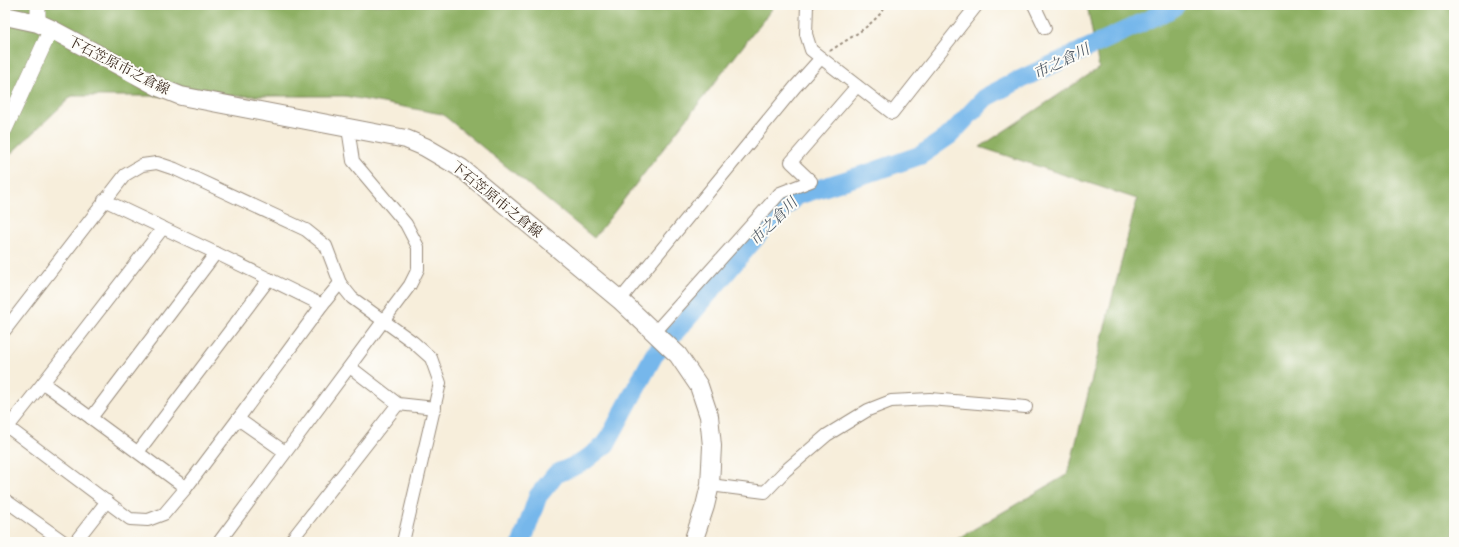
<svg xmlns="http://www.w3.org/2000/svg" width="1459" height="547" viewBox="0 0 1459 547" font-family="'EB Garamond','Noto Serif JP',serif">
<style>
.forest{fill:#8eb064;stroke:#646d41}
.lines{fill:none;stroke-linecap:round;stroke-linejoin:round}
.river{stroke:#76b7eb;stroke-width:19}
.minor-casing{stroke:#998c7c;stroke-width:14}
.tertiary-casing{stroke:#998c7c;stroke-width:16}
.secondary-casing{stroke:#998c7c;stroke-width:20}
.path{stroke:#998c7c;stroke-width:2;stroke-dasharray:3 3;stroke-linecap:butt}
.minor{stroke:#fff;stroke-width:12}
.tertiary{stroke:#fff;stroke-width:15}
.secondary{stroke:#fff;stroke-width:18}
.labels{text-anchor:middle;dominant-baseline:central;stroke-width:4;stroke-linejoin:round;paint-order:stroke}
.street-label{font-size:14px;fill:#3b2a1e;stroke:#fdfcf7}
.water-label{font-size:15px;font-style:italic;fill:#505b66;stroke:#fdfcf7}
</style>
<rect width="100%" height="100%" fill="#fdfcf7"/>
<filter id="ink" filterUnits="userSpaceOnUse"><feTurbulence type="fractalNoise" baseFrequency=".025" numOctaves="2"/><feDisplacementMap in="SourceGraphic" scale="8" xChannelSelector="R" yChannelSelector="G"/><feConvolveMatrix kernelMatrix="1 2 1 2 8 2 1 2 1" color-interpolation-filters="sRGB"/></filter>
<filter id="wash" filterUnits="userSpaceOnUse"><feTurbulence type="fractalNoise" baseFrequency=".012" numOctaves="4" result="noise"/><feDisplacementMap in="SourceGraphic" scale="16" xChannelSelector="R" yChannelSelector="G"/><feGaussianBlur stdDeviation="0.9" result="paint"/><feColorMatrix in="noise" values="0 0 0 0 0 0 0 0 0 0 0 0 0 0 0 0 0 1.4 0 .05"/><feComposite in="paint" operator="in"/></filter>
<g filter="url(#wash)">
<rect width="100%" height="100%" fill="#f7eedb"/>
<g class="forest">
<polygon points="5,5 775,5 594,238 442,114 345,96 72,96 5,159"/>
<polygon points="1087,5 1454,5 1454,542 952,542 1068,474 1137,199 980,147 1099,68"/>
</g>
<g class="lines">
<polyline class="river" points="522,542 538,496 556,474 583,462 606,444 654,355 693,312 762,230 796,196 875,171 921,155 950,135 986,97 1017,81 1167,11 1176,5"/>
</g>
</g>
<g filter="url(#ink)">
<g class="lines">
<g class="minor-casing">
<g id="minor">
<polyline points="807,5 806,34 811,50 892,113 977,5"/>
<polyline points="1034,5 1045,28"/>
<polyline points="104,200 216,253 322,305"/>
<polyline points="620,300 795,87 821,58"/>
<polyline points="5,330 125,175 142,165 157,163 175,169 306,230 326,246 340,283 352,298 413,342 431,358 440,383 403,542"/>
<polyline points="655,332 780,193 811,181 791,162 857,86"/>
<polyline points="350,367 398,404 435,408"/>
<polyline points="43,383 91,418 186,488"/>
<polyline points="91,418 216,253"/>
<polyline points="238,419 285,452"/>
<polyline points="5,425 130,519 148,520 164,514 186,488 238,419 322,305 340,283"/>
<polyline points="8,427 43,383 163,228"/>
<polyline points="138,452 269,279"/>
<polyline points="710,485 765,492 785,471 827,435 868,410 891,401 930,399 1026,407"/>
<polyline points="5,500 64,542"/>
<polyline points="75,542 107,501"/>
<polyline points="219,542 410,285 418,269 418,247 406,224 353,161 348,128"/>
<polyline points="290,542 398,404"/>
</g>
</g>
<g class="tertiary-casing">
<g id="tertiary">
<polyline points="38,23 38,5"/>
<polyline points="5,129 51,29"/>
</g>
</g>
<g class="secondary-casing">
<polyline id="secondary" points="5,16 38,23 51,29 161,88 181,96 406,139 425,147 461,168 620,300 678,355 699,386 709,416 712,446 710,485 705,506 693,542"/>
</g>
<path class="path" d="M830 51C852 36 872 27 887 5"/>
<use href="#minor" class="minor"/>
<use href="#tertiary" class="tertiary"/>
<use href="#secondary" class="secondary"/>
</g>
</g>
<g class="labels">
<g class="street-label">
<text transform="translate(119 65) rotate(27)">下石笠原市之倉線</text>
<text transform="translate(497 199) rotate(39)">下石笠原市之倉線</text>
</g>
<g class="water-label">
<text transform="translate(1061 61) rotate(-26)">市之倉川</text>
<text transform="translate(773 221) rotate(-45)">市之倉川</text>
</g>
</g>
<rect width="1459" height="547" fill="none" stroke="#fdfcf7" stroke-width="20"/>
</svg>
